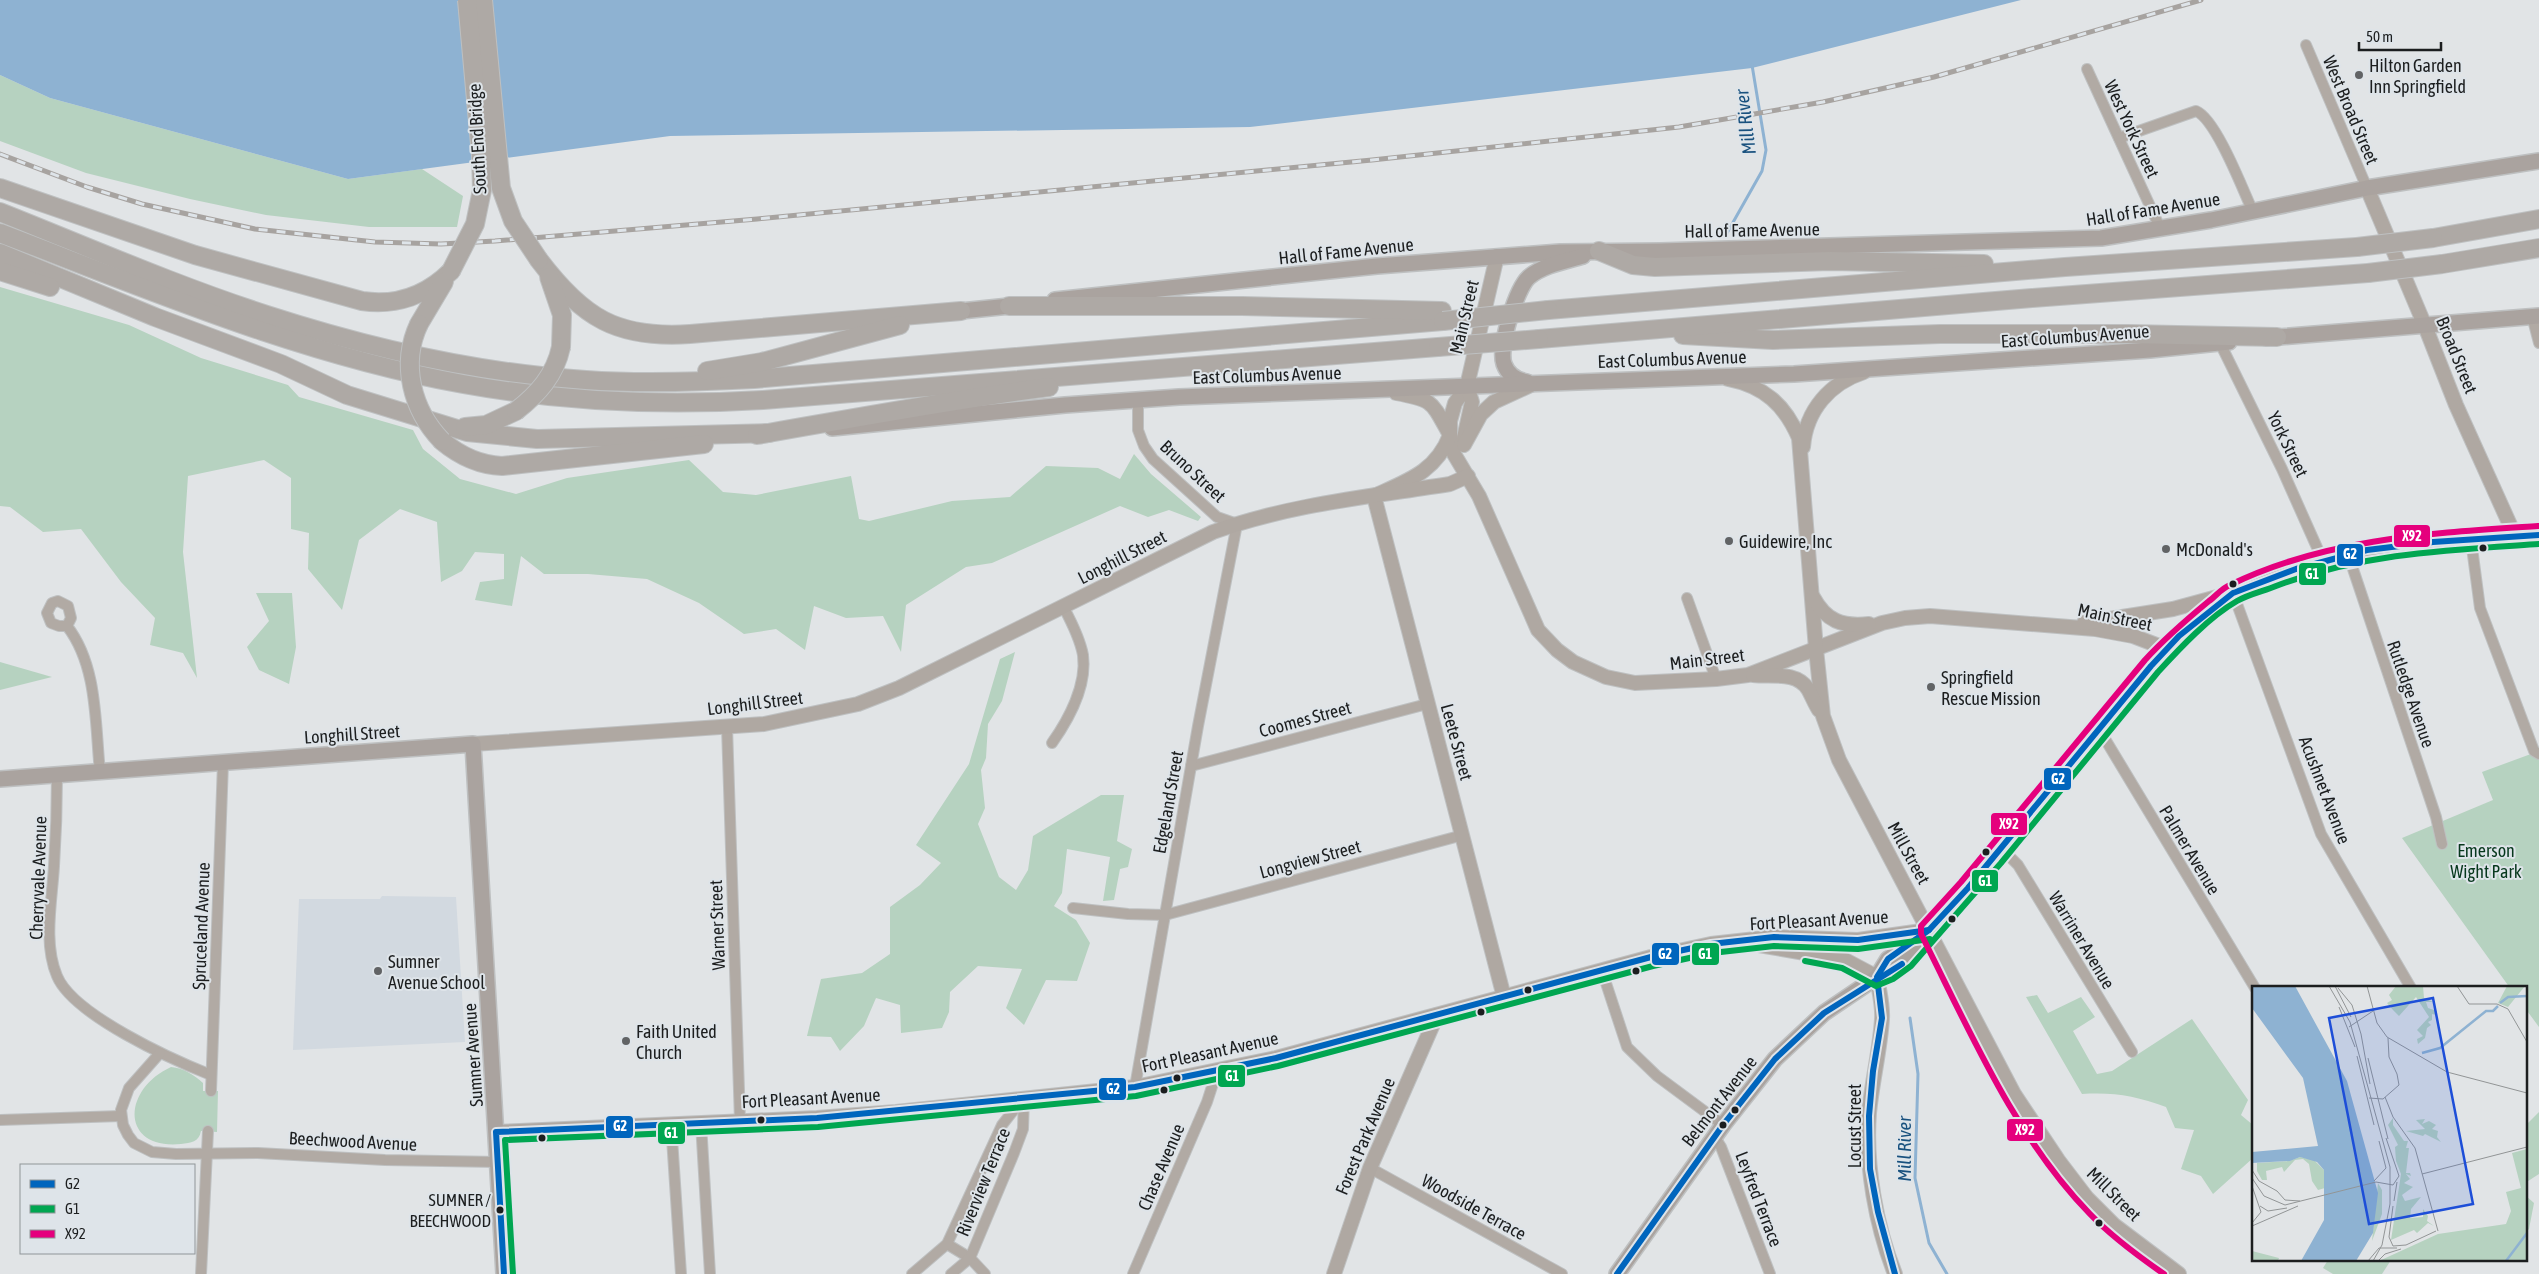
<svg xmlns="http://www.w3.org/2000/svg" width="2539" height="1274" viewBox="0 0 2539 1274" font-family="'Asap Condensed',sans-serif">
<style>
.built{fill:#d2d9e0}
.green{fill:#b6d2c0}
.water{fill:#8eb2d2}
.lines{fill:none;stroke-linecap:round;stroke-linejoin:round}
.stream{stroke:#8eb2d2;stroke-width:3}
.street-casing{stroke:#bec0c1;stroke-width:12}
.secondary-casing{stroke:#bec0c1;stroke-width:16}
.primary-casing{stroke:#bec0c1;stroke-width:18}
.highway-casing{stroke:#bec0c1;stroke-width:20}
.street{stroke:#b1aaa4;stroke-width:10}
.secondary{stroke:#afa8a2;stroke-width:14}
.primary{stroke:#aaa39f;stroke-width:15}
.highway{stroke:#aea9a5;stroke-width:18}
.rail-casing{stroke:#a7a3a0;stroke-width:5}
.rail{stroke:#dee4e9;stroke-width:3;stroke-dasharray:9;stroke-linecap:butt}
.highway-bridge-casing{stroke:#bec0c1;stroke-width:20;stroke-linecap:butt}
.highway-bridge{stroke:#aea9a5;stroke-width:18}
.bus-1-casing{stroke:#dee4e9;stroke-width:10}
.bus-2-casing{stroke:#dee4e9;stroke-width:10}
.bus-3-casing{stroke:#dee4e9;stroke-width:10}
.bus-1{stroke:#0065bd;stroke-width:6}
.bus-2{stroke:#00a651;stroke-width:6}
.bus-3{stroke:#e5007d;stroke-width:6}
.poi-dot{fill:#616365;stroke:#dee4e9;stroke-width:2}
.bus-dot{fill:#1c1e1f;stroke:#dee4e9;stroke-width:2}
.labels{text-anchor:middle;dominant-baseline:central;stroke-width:4;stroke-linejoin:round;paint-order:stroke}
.bus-label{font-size:17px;fill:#1c1e1f;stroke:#dee4e9;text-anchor:end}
.poi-label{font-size:18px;fill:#1c1e1f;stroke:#dee4e9;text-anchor:start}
.street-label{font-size:18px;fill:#1c1e1f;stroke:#dee4e9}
.park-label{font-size:18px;fill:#07381d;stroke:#dee4e9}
.water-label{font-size:19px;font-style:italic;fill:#19517e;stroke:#dee4e9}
.inset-river{fill:none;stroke:#8eb2d2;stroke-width:2.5}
.inset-road{fill:none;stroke:#929596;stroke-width:1}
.view{fill:#1d4ed8;fill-opacity:0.15;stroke:#1d4ed8;stroke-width:2.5}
.inset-edge{fill:none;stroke:#1c1e1f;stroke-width:2.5}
.line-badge{stroke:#dee4e9;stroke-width:2}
.badge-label{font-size:14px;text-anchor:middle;font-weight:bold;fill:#fff}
</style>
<rect width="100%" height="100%" fill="#e1e4e6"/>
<polygon class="built" points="382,896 456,897 465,1042 293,1050 299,899 380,899"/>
<g class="green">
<polygon points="0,75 50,98 348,179 422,169 463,196 457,227 369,227 266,215 190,199 86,173 0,141"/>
<polygon points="0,287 129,325 201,358 288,385 299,397 413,430 423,449 460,479 516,494 567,478 689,460 723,492 756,495 851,476 859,519 869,521 952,501 1010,497 1046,466 1098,468 1120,479 1134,454 1151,474 1201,517 1198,521 1169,510 1148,517 1120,506 992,563 966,567 906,605 901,652 883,616 846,618 814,606 805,650 776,629 744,634 699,603 647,579 588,574 544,574 521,556 512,606 475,600 480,582 504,579 504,554 475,552 462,571 441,582 437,522 400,509 359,540 342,610 308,569 309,533 291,529 291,478 264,460 188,476 183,552 197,678 183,653 150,645 155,618 121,582 81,529 43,532 10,507 0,506"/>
<polygon points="256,593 292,593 296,647 289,684 259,670 247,647 269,621"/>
<polygon points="1015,652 1002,701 988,724 986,758 981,770 985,808 978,824 999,877 1016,890 1028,870 1033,836 1101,795 1124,795 1117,841 1132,849 1128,867 1120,869 1114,900 1103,901 1110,857 1067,849 1062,893 1054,906 1076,920 1090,943 1077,981 1046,980 1024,1025 1006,1008 1022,969 978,966 950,992 949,1012 942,1028 901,1033 900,1005 876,998 864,1026 840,1051 831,1037 807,1036 821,979 862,973 890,954 890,907 920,885 941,863 916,845 969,764 1000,659"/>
<polygon points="0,662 52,677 0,690"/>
<polygon points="2539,751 2539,1027 2525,1008 2525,988 2510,988 2402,838 2493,800 2482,772"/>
<path d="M2037 995 2048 1013 2081 997 2095 1017 2073 1031 2097 1074 2112 1071 2192 1019 2248 1100 2241 1115 2253 1125V1158L2213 1194 2201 1176 2181 1169 2194 1130 2175 1128 2166 1107C2136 1096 2114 1092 2082 1094L2026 997Z"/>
<path d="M171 1067C184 1068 194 1075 203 1083V1091H218L217 1132 201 1131C199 1142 191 1143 181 1144 121 1150 121 1090 171 1067Z"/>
<polygon points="2539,1112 2539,1174 2525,1183 2525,1126"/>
<polygon points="2525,1195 2534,1203 2529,1229 2525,1233"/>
<polygon points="2328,1260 2391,1260 2382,1274 2333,1274 2323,1268"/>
</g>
<polygon class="water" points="0,0 2021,0 1752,68 1250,127 670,136 348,179 50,98 0,75"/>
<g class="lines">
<g class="stream">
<polyline points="1727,233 1762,171 1766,150 1752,65"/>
<polyline points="1910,1018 1918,1074 1915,1178 1929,1243 1947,1274"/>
</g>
<g class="street-casing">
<g id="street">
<polyline points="2306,45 2367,188"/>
<polyline points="2087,69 2161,230"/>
<path d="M2119 138 2196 111C2216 119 2243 190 2253 212"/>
<polyline points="2532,316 2539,343"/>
<polyline points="2220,343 2282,469 2323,561"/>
<polyline points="2471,540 2480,608 2534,751 2539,754"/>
<polyline points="2348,554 2436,817 2442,844"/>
<polyline points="2233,593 2321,834 2411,988"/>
<polyline points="1687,598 1716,679"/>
<path d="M67 626H59L51 623 47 613 52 603 58 601 68 606 71 618 67 626C98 666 95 724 100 772"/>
<polyline points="727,727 740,1121"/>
<polyline points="2099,729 2255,988"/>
<path d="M1052 743C1069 719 1087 685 1083 655 1080 639 1072 623 1064 608"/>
<polyline points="1191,766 1427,704"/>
<path d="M57 775C57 806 56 836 54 866 52 901 43 943 57 976 73 1015 173 1060 211 1075"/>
<polyline points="2001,848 2018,865 2132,1052"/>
<polyline points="1073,908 1128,914 1165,915 1463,835"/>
<polyline points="1602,971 1627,1047 1657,1076 1723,1125"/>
<polyline points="160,1053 129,1088 121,1110 123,1125 128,1135 134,1143 152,1152 176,1154 258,1153 385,1160 498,1162"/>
<polyline points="1135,1087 1198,726 1237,524 1217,517 1153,459 1144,446 1138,430 1138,400"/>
<polyline points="211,1091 223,763"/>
<polyline points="0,1120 121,1116"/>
<polyline points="671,1123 681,1274"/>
<polyline points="701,1123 710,1274"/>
<polyline points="1714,1136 1721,1147 1770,1274"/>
<polyline points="1370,1168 1562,1274"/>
<polyline points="947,1244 970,1258 985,1274"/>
<polyline points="201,1274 208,1131"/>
<polyline points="912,1274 947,1244 1002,1125 1024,1097"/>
<polyline points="951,1274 970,1258 1014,1153 1023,1129 1024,1097"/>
<polyline points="1133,1274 1207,1102 1217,1071"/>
</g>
</g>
<g class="secondary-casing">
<g id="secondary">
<polyline points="2367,188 2425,326 2456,405 2515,536"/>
<polyline points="1497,256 1467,386 1455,403 1450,421 1450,435 1454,454 1479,496 1538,630 1557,650 1573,662 1606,677 1635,683 1716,679 1748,675 1882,623 1905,618 1930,616 2095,629 2133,636 2167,649"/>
<path d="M1728 379C1764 386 1785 405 1799 438L1816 649 1823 716 1839 760 2014 1094 2058 1160 2087 1198 2114 1225 2179 1274"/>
<path d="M1396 393C1434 400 1431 401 1450 435 1436 472 1407 481 1374 496L1504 997"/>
<polyline points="1464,438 1472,402 1467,386"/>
<polyline points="1464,445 1481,414 1494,402 1531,385"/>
<path d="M1803 447C1806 410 1830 383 1864 372"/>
<path d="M1813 597C1826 621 1842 627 1869 624"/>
<polyline points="2084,623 2173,609 2232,593"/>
<path d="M1753 675C1773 677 1796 671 1808 689 1812 696 1815 704 1819 710"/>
<path d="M473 744 764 724 858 704 899 688 1213 532C1292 504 1368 497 1450 484L1468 476"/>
<path d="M1753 944 1845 960 1877 977C1879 991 1883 1005 1882 1019 1880 1050 1872 1082 1869 1113 1865 1165 1876 1226 1895 1274"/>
<polyline points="496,1132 817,1118 896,1112 1135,1087 1276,1058 1651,957 1711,944 1774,937 1858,940 1929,930"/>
<polyline points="1334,1274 1370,1168 1437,1015"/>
</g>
</g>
<g class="primary-casing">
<g id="primary">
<polyline points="1055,300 1377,266 1560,252 1660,251 2101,238 2211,220 2367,188 2539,161"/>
<polyline points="961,311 1019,305"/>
<polyline points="2266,338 2539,316"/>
<path d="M1527 382C1516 380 1508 375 1504 364 1498 347 1516 289 1529 277 1543 265 1566 261 1583 256"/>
<polyline points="832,428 1065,405 1179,397 1794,374 2150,350 2229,342"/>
<polyline points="0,779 473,744 504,1274"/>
<polyline points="1877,977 1888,959 1929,930 1968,888 2151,666 2179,636 2233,593 2296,569 2367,550 2433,542 2539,535"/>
<polyline points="1617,1274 1723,1125 1775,1059 1824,1013 1877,977 1894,970 1910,957 1923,940"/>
</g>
</g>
<g class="highway-casing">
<g id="highway">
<path d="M0 188 195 255 362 301C396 306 427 295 451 271"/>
<path d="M0 212C88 247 177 286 267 315 369 348 479 373 586 380 642 384 698 382 754 379L1443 321"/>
<path d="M0 233C152 291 302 355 463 384 562 402 662 406 763 400L1438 347"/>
<polyline points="2433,238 2539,219"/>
<polyline points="1599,251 1633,265 1655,267 1830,261 1984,264"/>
<polyline points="0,253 155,317 281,364 347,395 467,432 537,439 769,433"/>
<path d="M539 260C583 318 617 339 690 334L961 311"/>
<polyline points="2442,264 2539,248"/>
<polyline points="0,271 50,287"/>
<polyline points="549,277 562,315 561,347"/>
<polyline points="1009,306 1242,306 1442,311"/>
<polyline points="1548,310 2065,267 2357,247"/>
<polyline points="419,324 444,282"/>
<polyline points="1683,335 1773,340 1940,334 2128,334 2277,337"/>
<polyline points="1539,339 2032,298 2368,273"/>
<polyline points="707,371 762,362 900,325"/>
<polyline points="465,427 486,425 516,411"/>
<path d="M757 435C854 418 951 400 1049 387"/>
<path d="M442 441C460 456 479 465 502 466L704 444"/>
</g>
</g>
<use href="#street" class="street"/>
<use href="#secondary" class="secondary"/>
<use href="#primary" class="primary"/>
<use href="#highway" class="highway"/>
<g class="rail-casing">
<polyline id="rail" points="0,154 87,187 142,204 255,229 375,242 441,244 495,241 757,219 1372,160 1679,127 1823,102 1934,77 2201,0"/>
</g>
<use href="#rail" class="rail"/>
<g class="highway-bridge-casing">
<g id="highway-bridge">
<polyline points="483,0 501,188 513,221 539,260"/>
<polyline points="2357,247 2433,238"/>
<polyline points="451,271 475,224 482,190 481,155 467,0"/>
<polyline points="2368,273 2442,264"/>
<polyline points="1443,321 1548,310"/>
<path d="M419 324C400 364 412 410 442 441"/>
<polyline points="1438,347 1539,339"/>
<path d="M516 411C538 394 555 375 561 347"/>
</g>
</g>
<use href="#highway-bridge" class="highway-bridge"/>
<g class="bus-1-casing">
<g id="bus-1">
<polyline points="504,1274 496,1132 817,1118 1135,1087 1276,1058 1651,957 1711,944 1774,937 1858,940 1929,930"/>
<polyline points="1617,1274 1723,1125 1775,1059 1824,1013 1902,964"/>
<polyline points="1895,1274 1878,1212 1870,1169 1869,1116 1873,1071 1882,1018 1877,977 1888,959 1929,930 1968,888 2151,666 2179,636 2233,593 2296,569 2367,550 2433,542 2539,535"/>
</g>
</g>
<g class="bus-2-casing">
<g id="bus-2">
<path d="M1805 961 1842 968 1876 986 1893 979 1911 966 2001 863 2158 672C2180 648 2209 617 2237 601 2249 594 2264 591 2276 586 2363 553 2448 550 2539 544"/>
<polyline points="513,1274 505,1140 818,1127 1136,1096 1278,1066 1653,966 1712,953 1774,946 1858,949 1930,939"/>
</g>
</g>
<g class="bus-3-casing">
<path id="bus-3" d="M2164 1274C2138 1256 2112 1237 2090 1214 2014 1136 1969 1029 1921 934V926L1961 882 2145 660C2165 638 2186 620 2209 601 2216 596 2222 588 2230 585 2326 538 2434 533 2538 526"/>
</g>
<use href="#bus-1" class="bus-1"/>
<use href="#bus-2" class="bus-2"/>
<use href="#bus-3" class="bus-3"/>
</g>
<g class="poi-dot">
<circle cx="2359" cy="75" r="5"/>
<circle cx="1729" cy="541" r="5"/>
<circle cx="2166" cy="549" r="5"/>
<circle cx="1931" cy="687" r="5"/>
<circle cx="378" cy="971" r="5"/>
<circle cx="626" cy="1041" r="5"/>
</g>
<g class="bus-dot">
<circle cx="2483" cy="548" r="4.5"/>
<circle cx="2233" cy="584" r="4.5"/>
<circle cx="1986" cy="852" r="4.5"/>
<circle cx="1952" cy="919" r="4.5"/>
<circle cx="1636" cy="971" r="4.5"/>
<circle cx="1528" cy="990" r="4.5"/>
<circle cx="1481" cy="1012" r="4.5"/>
<circle cx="1177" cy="1078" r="4.5"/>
<circle cx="1164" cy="1090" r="4.5"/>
<circle cx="1735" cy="1110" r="4.5"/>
<circle cx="761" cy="1120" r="4.5"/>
<circle cx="1723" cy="1125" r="4.5"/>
<circle cx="542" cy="1138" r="4.5"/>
<circle cx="500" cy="1210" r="4.5"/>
<circle cx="2099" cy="1223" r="4.5"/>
</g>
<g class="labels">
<g class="bus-label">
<text x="491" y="1200">SUMNER /<tspan x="491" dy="21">BEECHWOOD</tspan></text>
</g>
<g class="poi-label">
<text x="2369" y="65">Hilton Garden<tspan x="2369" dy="21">Inn Springfield</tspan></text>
<text x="1739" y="541">Guidewire, Inc</text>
<text x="2176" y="549">McDonald's</text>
<text x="1941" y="677">Springfield<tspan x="1941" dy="21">Rescue Mission</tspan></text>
<text x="388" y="961">Sumner<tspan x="388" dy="21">Avenue School</tspan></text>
<text x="636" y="1031">Faith United<tspan x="636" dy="21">Church</tspan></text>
</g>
<g class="street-label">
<text transform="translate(2351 110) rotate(67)">West Broad Street</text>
<text transform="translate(2132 129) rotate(65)">West York Street</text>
<text transform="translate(477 139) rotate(-93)">South End Bridge</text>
<text transform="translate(2153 209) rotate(-9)">Hall of Fame Avenue</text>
<text transform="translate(1752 230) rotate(-1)">Hall of Fame Avenue</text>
<text transform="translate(1346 251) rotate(-6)">Hall of Fame Avenue</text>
<text transform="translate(1464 317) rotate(-77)">Main Street</text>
<text transform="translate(2075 336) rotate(-4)">East Columbus Avenue</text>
<text transform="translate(2457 355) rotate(68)">Broad Street</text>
<text transform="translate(1672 359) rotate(-2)">East Columbus Avenue</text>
<text transform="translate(1267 375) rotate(-2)">East Columbus Avenue</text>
<text transform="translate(2288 444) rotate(64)">York Street</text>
<text transform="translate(1193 471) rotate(43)">Bruno Street</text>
<text transform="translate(1122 557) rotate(-27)">Longhill Street</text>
<text transform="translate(2115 617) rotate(12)">Main Street</text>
<text transform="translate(1707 659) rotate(-7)">Main Street</text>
<text transform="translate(2411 694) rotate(71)">Rutledge Avenue</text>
<text transform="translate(755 703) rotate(-7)">Longhill Street</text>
<text transform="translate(1305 719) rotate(-15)">Coomes Street</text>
<text transform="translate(352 734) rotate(-4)">Longhill Street</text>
<text transform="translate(1457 742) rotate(75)">Leete Street</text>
<text transform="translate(2325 790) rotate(69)">Acushnet Avenue</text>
<text transform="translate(1168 802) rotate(-80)">Edgeland Street</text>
<text transform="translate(2190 850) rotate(59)">Palmer Avenue</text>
<text transform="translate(1909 853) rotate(61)">Mill Street</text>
<text transform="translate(1310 859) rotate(-15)">Longview Street</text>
<text transform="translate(38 878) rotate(-88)">Cherryvale Avenue</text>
<text transform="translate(1819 920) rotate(-3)">Fort Pleasant Avenue</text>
<text transform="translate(717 925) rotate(-92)">Warner Street</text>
<text transform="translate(201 926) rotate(-88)">Spruceland Avenue</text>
<text transform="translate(2082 940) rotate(59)">Warriner Avenue</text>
<text transform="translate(1210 1052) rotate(-12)">Fort Pleasant Avenue</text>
<text transform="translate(473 1055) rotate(-94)">Sumner Avenue</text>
<text transform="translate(811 1098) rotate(-3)">Fort Pleasant Avenue</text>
<text transform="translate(1719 1101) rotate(-52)">Belmont Avenue</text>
<text transform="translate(1854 1126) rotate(-90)">Locust Street</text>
<text transform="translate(1365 1136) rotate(-67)">Forest Park Avenue</text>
<text transform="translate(353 1141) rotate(3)">Beechwood Avenue</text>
<text transform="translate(1161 1167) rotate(-67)">Chase Avenue</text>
<text transform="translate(983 1182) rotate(-68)">Riverview Terrace</text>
<text transform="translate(2114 1194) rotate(45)">Mill Street</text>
<text transform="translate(1759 1199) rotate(69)">Leyfred Terrace</text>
<text transform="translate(1474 1207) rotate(29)">Woodside Terrace</text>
</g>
<g class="park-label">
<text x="2486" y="850">Emerson<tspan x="2486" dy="21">Wight Park</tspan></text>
</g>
<g class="water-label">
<text transform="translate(1745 122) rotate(-97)">Mill River</text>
<text transform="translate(1904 1149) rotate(-90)">Mill River</text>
</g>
</g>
<g transform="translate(2252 986)">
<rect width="275" height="275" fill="#e1e4e6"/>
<path d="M144 0H171L172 12 181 16H174L176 22 185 25 184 29 180 28V34L176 36 179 39 175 42 173 52 166 58 165 53 171 50 165 44 177 31 164 11 147 30 141 24 135 17 140 14 137 9ZM255 0H273L256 21 246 17ZM141 132V139L152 155H156L154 162H157L154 187H158L159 190 154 188 158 193 152 197 161 201 150 209 153 215 169 211 159 223 158 232 171 231V223L176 230 175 235 182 240 176 237 165 247 162 244 139 254 149 188 144 175 143 161 146 159 136 139ZM173 133 170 138 177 135 184 139 180 143 186 145 185 151 189 156 173 148 171 150 154 145 173 143 164 134ZM275 163V275H127L186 248 254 238 259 225 254 206 269 202 260 167ZM48 171 62 174 72 184 73 202 66 204 60 195 57 178 51 173 43 174 32 186 30 181 14 185 15 194H10L5 185V177L37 175ZM126 197 130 204V228L120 255ZM0 265 27 272 26 275H0Z" fill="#b6d2c0"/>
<path d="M0 0H43L95 95 126 207 121 247 104 275H49L72 234V184L65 176 48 171 38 175 0 177V166L66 160 51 92 0 22Z" fill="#8eb2d2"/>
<path class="inset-river" d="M248 17 256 11 275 10M170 67 188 62 234 25H241L246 20M254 275 275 247"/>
<path class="inset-road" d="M77 0 98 36 138 181V218L130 259 121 275M83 0 99 31M115 0 125 37 135 51 195 86 275 107M205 0 217 18H245L256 23 275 56M86 2 100 19 109 48M87 21 103 61M97 41 121 25M109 48 118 98M105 70 122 139M116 72 136 153M133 111 141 131 163 162 186 245M117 112 131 113 147 99 145 88 137 71 136 52M0 184 7 195 25 205 33 214 48 215M170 188 275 161M0 192 12 210 33 219 124 196 141 199 147 190 134 152M122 195 134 182 127 155M0 200 9 226 0 237M142 215 145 196M8 220 16 225 35 222M141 220 137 251 141 260 154 259 184 245M0 240 46 220M116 275 127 262H145M126 275 133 268 149 263"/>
<path class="view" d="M181 12 221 218 117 238 77 32Z"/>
<rect width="275" height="275" class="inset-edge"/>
</g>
<g class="line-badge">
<rect x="2393" y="524" width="38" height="24" rx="5" fill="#e5007d"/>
<rect x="2336" y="543" width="28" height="24" rx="5" fill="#0065bd"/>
<rect x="2298" y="562" width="29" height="24" rx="5" fill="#00a651"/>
<rect x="2043" y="767" width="29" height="24" rx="5" fill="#0065bd"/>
<rect x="1990" y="812" width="38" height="24" rx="5" fill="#e5007d"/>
<rect x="1971" y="869" width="28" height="24" rx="5" fill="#00a651"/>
<rect x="1651" y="942" width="29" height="24" rx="5" fill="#0065bd"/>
<rect x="1691" y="942" width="29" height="24" rx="5" fill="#00a651"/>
<rect x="1217" y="1064" width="29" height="24" rx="5" fill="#00a651"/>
<rect x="1098" y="1077" width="29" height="24" rx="5" fill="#0065bd"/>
<rect x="605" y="1115" width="29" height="24" rx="5" fill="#0065bd"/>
<rect x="2006" y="1118" width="38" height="24" rx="5" fill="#e5007d"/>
<rect x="657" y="1121" width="29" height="24" rx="5" fill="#00a651"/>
</g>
<g class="badge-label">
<text x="2412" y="541">X92</text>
<text x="2350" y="559">G2</text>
<text x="2312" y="579">G1</text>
<text x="2058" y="784">G2</text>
<text x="2009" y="829">X92</text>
<text x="1985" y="886">G1</text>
<text x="1665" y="959">G2</text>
<text x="1705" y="959">G1</text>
<text x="1232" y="1081">G1</text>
<text x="1113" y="1094">G2</text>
<text x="620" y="1131">G2</text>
<text x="2025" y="1135">X92</text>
<text x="671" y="1138">G1</text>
</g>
<rect x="20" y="1164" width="175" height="90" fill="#dee4e9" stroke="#909598"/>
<rect x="30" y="1180" width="25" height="8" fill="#0065bd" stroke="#909598"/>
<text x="65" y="1189" font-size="15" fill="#1c1e1f">G2</text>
<rect x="30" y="1205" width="25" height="8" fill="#00a651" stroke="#909598"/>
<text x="65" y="1214" font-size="15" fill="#1c1e1f">G1</text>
<rect x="30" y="1230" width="25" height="8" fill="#e5007d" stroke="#909598"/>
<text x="65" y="1239" font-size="15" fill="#1c1e1f">X92</text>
<path d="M2359 42v8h82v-8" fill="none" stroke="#1c1e1f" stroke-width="2.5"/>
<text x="2366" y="42" font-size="15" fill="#1c1e1f" stroke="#dee4e9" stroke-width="4" paint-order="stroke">50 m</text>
</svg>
